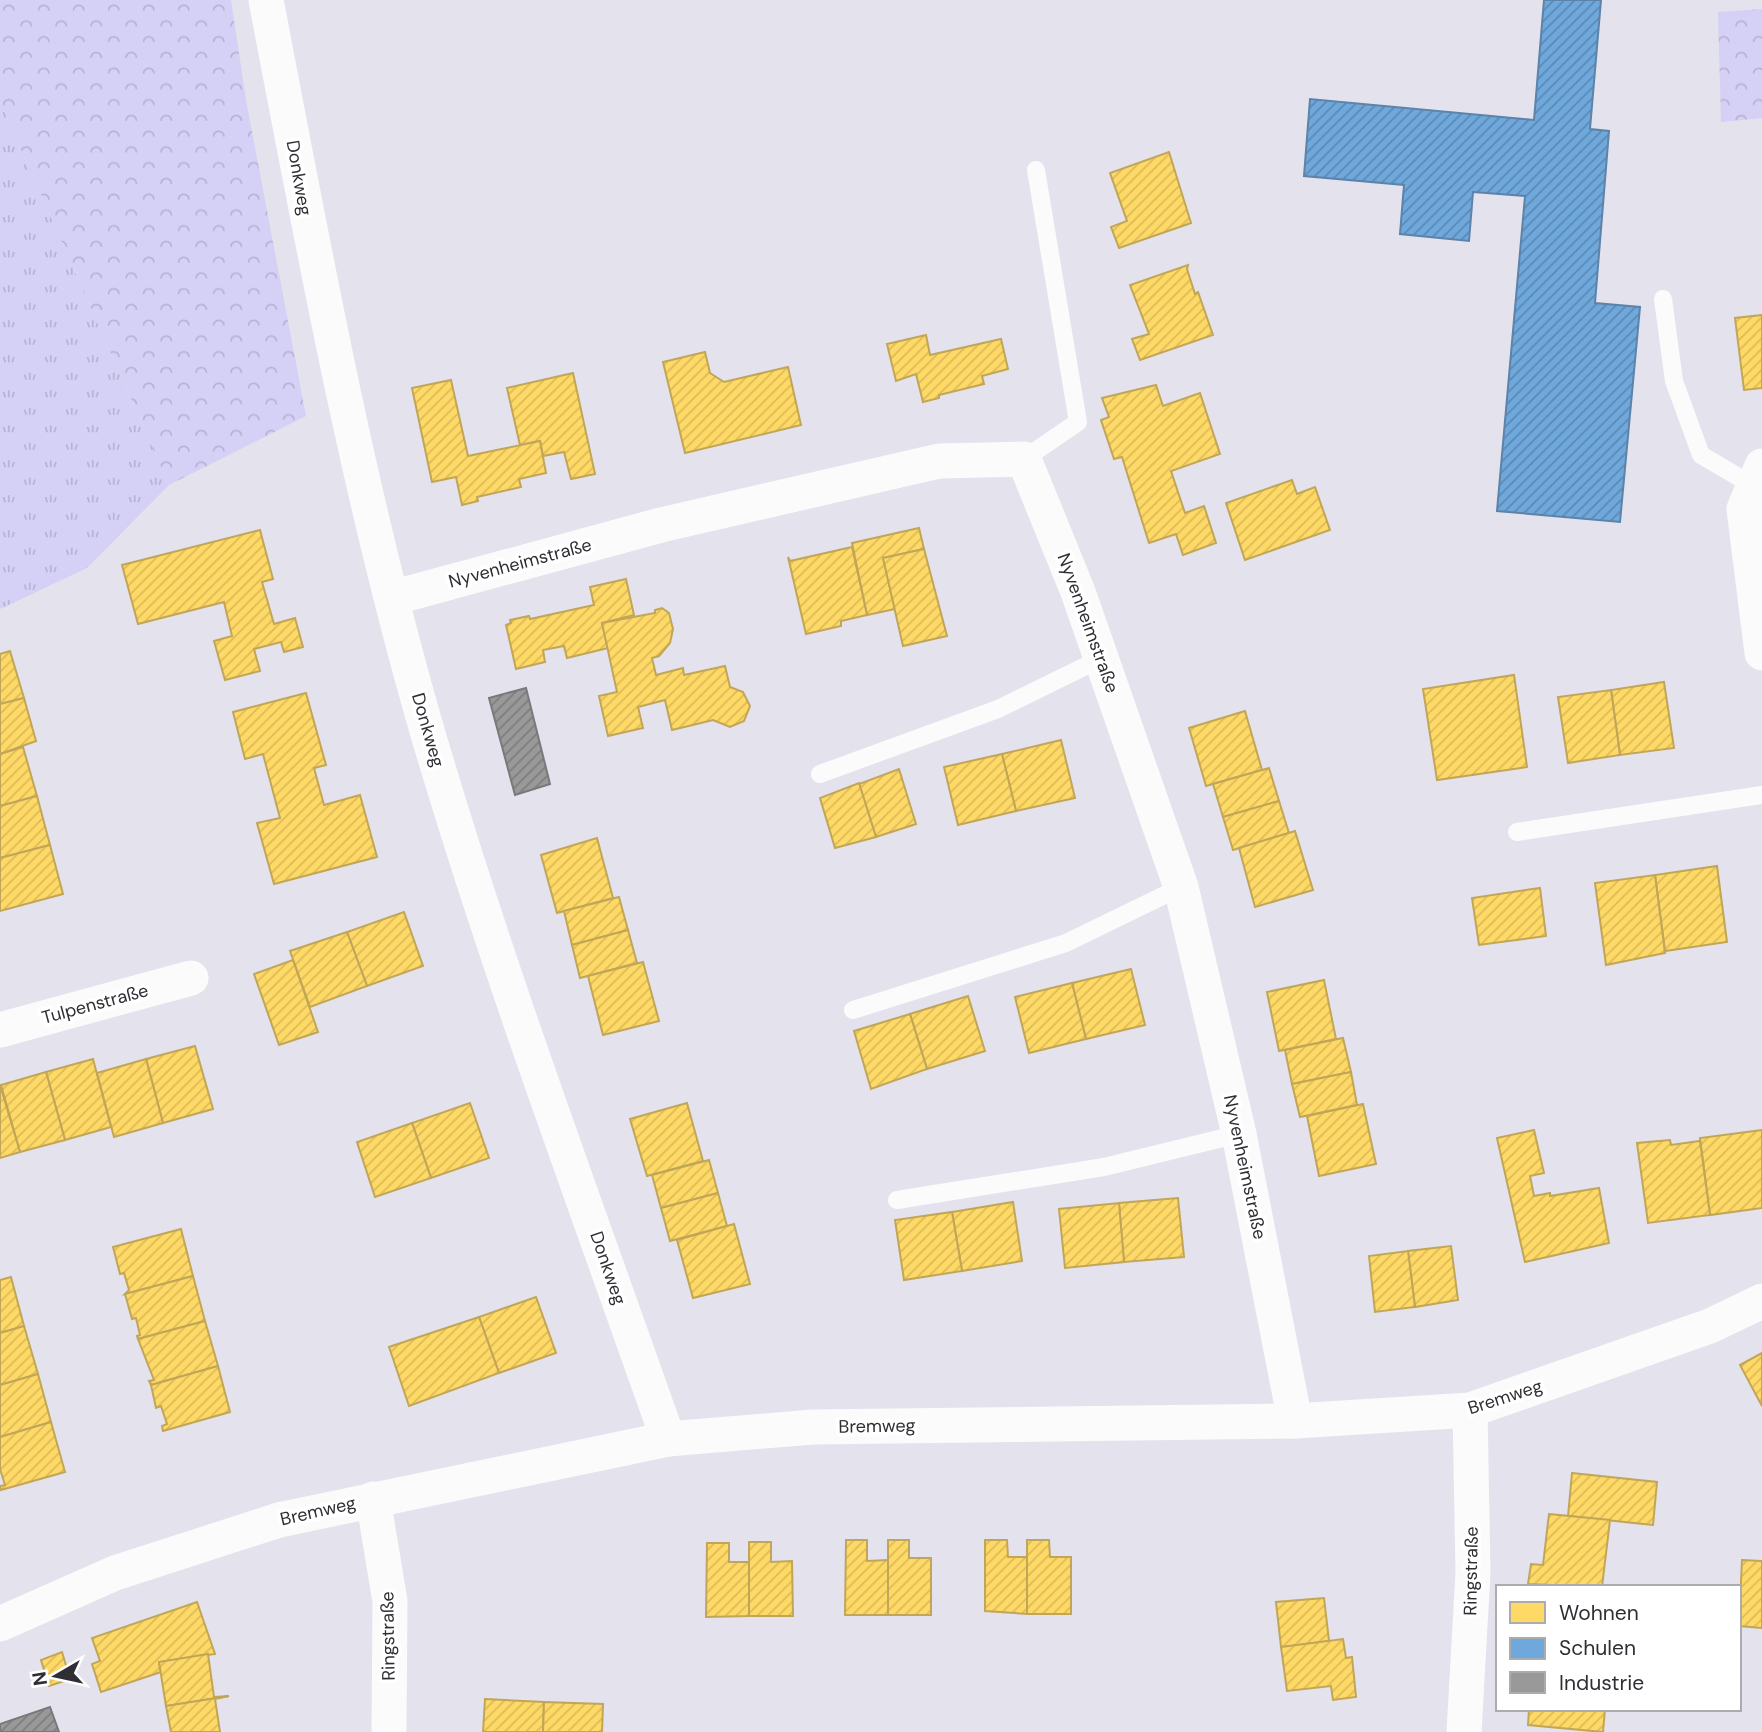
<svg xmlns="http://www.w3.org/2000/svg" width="1762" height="1732" viewBox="0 0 1762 1732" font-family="'DM Sans',sans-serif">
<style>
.grass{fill:url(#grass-tufts)}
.park{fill:url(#park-crowns)}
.homes{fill:url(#homes-hatch);stroke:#c1a657;stroke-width:2}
.schools{fill:url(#schools-hatch);stroke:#5c83aa;stroke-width:2}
.industry{fill:url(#industry-hatch);stroke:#79797b;stroke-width:2}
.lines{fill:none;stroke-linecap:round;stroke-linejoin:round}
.lane{stroke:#fbfbfc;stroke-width:18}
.street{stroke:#fbfbfc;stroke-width:35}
.labels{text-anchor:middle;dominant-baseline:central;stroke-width:7;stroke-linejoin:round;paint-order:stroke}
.street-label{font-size:18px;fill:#2f2e34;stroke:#fff}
</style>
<defs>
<pattern id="grass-tufts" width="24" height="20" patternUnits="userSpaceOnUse" patternTransform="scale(1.75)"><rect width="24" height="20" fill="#d5d0f5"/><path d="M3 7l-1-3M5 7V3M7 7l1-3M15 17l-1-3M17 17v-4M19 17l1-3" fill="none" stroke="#b7b3d3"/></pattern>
<pattern id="park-crowns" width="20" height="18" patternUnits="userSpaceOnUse" patternTransform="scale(1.75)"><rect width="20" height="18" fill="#d5d0f5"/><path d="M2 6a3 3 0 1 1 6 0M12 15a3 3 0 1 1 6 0" fill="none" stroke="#b7b3d3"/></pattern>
<pattern id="homes-hatch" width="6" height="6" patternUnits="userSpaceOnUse" patternTransform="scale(1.75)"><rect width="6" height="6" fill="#ffd966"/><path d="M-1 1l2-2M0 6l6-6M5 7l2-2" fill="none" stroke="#dbbb59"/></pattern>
<pattern id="schools-hatch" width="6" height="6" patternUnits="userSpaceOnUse" patternTransform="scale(1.75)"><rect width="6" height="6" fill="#6fa8dc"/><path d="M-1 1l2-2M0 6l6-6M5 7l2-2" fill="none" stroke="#5c89b3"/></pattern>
<pattern id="industry-hatch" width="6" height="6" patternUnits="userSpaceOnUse" patternTransform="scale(1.75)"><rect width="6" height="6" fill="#999"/><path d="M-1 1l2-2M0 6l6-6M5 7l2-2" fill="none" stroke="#7d7d7e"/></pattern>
</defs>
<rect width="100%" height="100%" fill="#e4e2ec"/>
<polygon class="grass" points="0,102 169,485 87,568 0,609"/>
<g class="park">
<polygon points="0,0 231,0 246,100 306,416 169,485 0,102"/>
<polygon points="1762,9 1762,118 1721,122 1718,12"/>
</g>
<g class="homes">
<polygon points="1169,152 1191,223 1119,248 1111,227 1127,221 1110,173"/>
<polygon points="1188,265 1187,269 1195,294 1198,292 1213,335 1140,360 1132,339 1149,334 1130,285"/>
<polygon points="1762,315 1762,388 1744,390 1735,318"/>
<polygon points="926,335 930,355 1001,339 1008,369 982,376 984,384 939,395 939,398 923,402 916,374 896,381 887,344"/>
<polygon points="705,352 710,373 724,382 788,367 801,425 685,453 663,362"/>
<polygon points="573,373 595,474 571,479 564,452 543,456 540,441 520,445 507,388"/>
<polygon points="451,380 468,456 540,441 546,473 519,479 521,487 477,497 478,501 462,505 456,477 432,482 412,388"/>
<polygon points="1156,385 1163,406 1200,393 1220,454 1171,471 1185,513 1204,506 1216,543 1183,555 1176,534 1149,543 1122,457 1114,459 1101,420 1109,417 1102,398"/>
<polygon points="1292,480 1297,494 1315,487 1330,530 1245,560 1226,503"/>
<polygon points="919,528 924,549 883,558 895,609 867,615 852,543"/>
<polygon points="260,530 273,579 262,582 274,624 295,618 303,647 284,652 281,642 254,649 260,671 225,680 214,641 232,636 224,602 138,624 122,565"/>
<polygon points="852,547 867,615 841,621 841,626 806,634 788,557 790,561"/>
<polygon points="924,549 947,636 903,646 883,558"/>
<polygon points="626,579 634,615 602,623 608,648 567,658 564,646 543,650 545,662 516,669 506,625 511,623 510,620 529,616 530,619 594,605 590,587"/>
<polygon points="662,608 669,613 673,629 670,643 659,656 652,658 656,675 683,668 684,675 725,666 730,687 743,692 750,706 744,721 730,727 713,720 672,730 665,700 638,707 643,728 608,736 599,696 617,692 602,623 655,613 655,610"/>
<polygon points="10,651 24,698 0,704 0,654"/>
<polygon points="1514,675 1527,767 1437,780 1423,689"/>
<polygon points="1664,682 1674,748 1620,755 1611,690"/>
<polygon points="1611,690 1620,755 1568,763 1558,697"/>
<polygon points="306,693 326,765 314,768 324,805 360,795 377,857 274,884 257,823 280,818 263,754 245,759 233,712"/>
<polygon points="24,698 36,741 0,754 0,704"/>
<polygon points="1245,711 1262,770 1206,786 1189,728"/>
<polygon points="1061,740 1075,798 1016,811 1002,754"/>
<polygon points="23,747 37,796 0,806 0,754"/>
<polygon points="1002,754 1016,811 958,825 944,767"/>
<polygon points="1269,768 1279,801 1223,817 1213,784"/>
<polygon points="899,769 916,824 876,837 859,784"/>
<polygon points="859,783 876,837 835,848 820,798"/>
<polygon points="37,796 50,845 0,858 0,806"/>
<polygon points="1279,801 1289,833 1233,850 1223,817"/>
<polygon points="1295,831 1313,890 1255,907 1239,848"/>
<polygon points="597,838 613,898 557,913 541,855"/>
<polygon points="50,845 63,894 0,911 0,858"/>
<polygon points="1717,866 1727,942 1665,951 1655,875"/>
<polygon points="1655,875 1665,953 1606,965 1595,883"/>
<polygon points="1540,888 1546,936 1479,945 1472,898"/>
<polygon points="619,897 628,930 572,945 564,911"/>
<polygon points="404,912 423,966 367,986 347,932"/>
<polygon points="628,930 637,963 580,978 572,945"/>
<polygon points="347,932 367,986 310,1007 290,951"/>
<polygon points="293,960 318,1032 279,1045 254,974"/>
<polygon points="643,962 659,1021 603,1035 588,976"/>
<polygon points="1131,969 1145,1025 1086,1039 1072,983"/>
<polygon points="1324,980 1336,1039 1279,1051 1267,992"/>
<polygon points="1072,983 1086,1039 1029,1053 1015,997"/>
<polygon points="968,996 985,1051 927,1069 910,1014"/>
<polygon points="910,1014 927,1069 871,1089 854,1031"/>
<polygon points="1343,1038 1351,1072 1292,1084 1285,1050"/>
<polygon points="195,1046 213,1109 163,1123 146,1059"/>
<polygon points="93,1059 111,1127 65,1140 46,1072"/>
<polygon points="146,1059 163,1123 114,1137 97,1073"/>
<polygon points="46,1072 65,1140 20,1152 1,1085"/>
<polygon points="1351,1072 1357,1105 1300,1117 1292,1084"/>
<polygon points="0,1085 20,1152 0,1158"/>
<polygon points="470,1103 489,1158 431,1178 412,1123"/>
<polygon points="687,1103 703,1161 647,1176 630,1119"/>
<polygon points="1363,1104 1376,1164 1319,1176 1307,1116"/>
<polygon points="412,1123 431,1178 375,1197 357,1142"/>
<polygon points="1534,1130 1544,1173 1530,1176 1534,1196 1550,1193 1550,1196 1599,1188 1609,1243 1525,1262 1497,1138"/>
<polygon points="1762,1130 1762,1208 1710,1215 1700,1138"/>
<polygon points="1670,1140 1671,1145 1700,1141 1710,1215 1648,1223 1637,1143"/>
<polygon points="709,1160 718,1193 661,1208 652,1175"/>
<polygon points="718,1193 727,1226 670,1241 661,1208"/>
<polygon points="1178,1198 1184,1257 1124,1262 1119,1203"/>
<polygon points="1013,1202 1022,1261 962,1271 952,1212"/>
<polygon points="1119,1203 1124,1262 1065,1268 1059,1209"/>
<polygon points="952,1212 962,1271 904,1280 895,1220"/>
<polygon points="734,1224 750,1284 693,1298 677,1240"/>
<polygon points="181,1229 193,1276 125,1294 129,1290 124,1273 120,1274 113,1247"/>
<polygon points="1451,1246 1458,1300 1415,1307 1408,1251"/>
<polygon points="1408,1251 1415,1307 1375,1312 1369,1256"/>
<polygon points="193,1276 205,1321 138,1339 137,1336 140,1335 136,1318 132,1319 125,1294"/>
<polygon points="11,1277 24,1326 0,1333 0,1280"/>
<polygon points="536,1297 556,1353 499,1373 479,1317"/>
<polygon points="479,1317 499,1373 409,1406 389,1347"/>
<polygon points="205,1321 218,1366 151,1385 149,1381 154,1380 138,1339"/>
<polygon points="24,1326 38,1374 0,1385 0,1333"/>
<polygon points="1762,1353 1762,1406 1740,1365"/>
<polygon points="218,1366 230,1412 163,1431 162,1426 167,1424 161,1406 156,1408 151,1385"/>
<polygon points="38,1374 51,1422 0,1437 0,1385"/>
<polygon points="51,1422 65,1472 1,1490 0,1486 5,1485 0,1469 0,1437"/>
<polygon points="1572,1473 1657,1482 1653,1525 1568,1516"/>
<polygon points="1549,1514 1610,1520 1602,1587 1528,1584 1531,1564 1543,1565"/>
<polygon points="846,1540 867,1540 867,1561 888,1560 888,1615 845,1615"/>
<polygon points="888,1540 909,1540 909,1558 931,1558 931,1615 888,1615"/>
<polygon points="985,1540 1007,1540 1008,1557 1027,1557 1027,1614 985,1611"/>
<polygon points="1027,1540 1049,1540 1050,1557 1071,1557 1071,1614 1027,1614"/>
<polygon points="749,1542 771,1542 771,1562 792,1561 793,1616 749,1616"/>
<polygon points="707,1543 729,1543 729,1562 749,1562 749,1616 706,1617"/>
<polygon points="1742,1560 1762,1561 1762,1628 1739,1626"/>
<polygon points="1324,1598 1329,1641 1281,1647 1276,1602"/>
<polygon points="197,1602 215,1654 159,1662 161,1672 101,1692 92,1664 100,1661 92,1638"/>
<polygon points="1343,1639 1346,1658 1352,1657 1356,1697 1333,1700 1331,1686 1287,1691 1281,1647"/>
<polygon points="62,1652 70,1679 49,1686 41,1660"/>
<polygon points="208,1654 214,1697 229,1696 166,1706 159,1662"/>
<polygon points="229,1696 215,1699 220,1732 171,1732 166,1706"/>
<polygon points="485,1699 544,1702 543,1732 483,1732"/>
<polygon points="544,1702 603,1704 602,1732 543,1732"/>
<polygon points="1529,1709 1605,1709 1603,1732 1528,1725"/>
</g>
<polygon class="schools" points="1544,0 1601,0 1590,129 1609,131 1595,303 1640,307 1620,522 1497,511 1525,196 1473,192 1469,241 1400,234 1404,185 1304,176 1310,99 1534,120"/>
<g class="industry">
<polygon points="526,688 550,784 515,795 489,698"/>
<polygon points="50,1707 59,1732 0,1732 0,1724"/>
</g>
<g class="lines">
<g class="lane">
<polyline points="1663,299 1674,381 1701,455 1754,486"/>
<polyline points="1024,459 1078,422 1036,170"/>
<polyline points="820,774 998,709 1100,659"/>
<polyline points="1517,832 1762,795"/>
<polyline points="853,1010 1066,943 1181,887"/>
<polyline points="897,1200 1104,1167 1239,1134"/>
</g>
<g class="street">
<path d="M266 0C313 246 358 493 428 734 498 972 586 1205 668 1439"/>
<polyline points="1762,466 1744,509 1762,653"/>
<polyline points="392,598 661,525 939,461 1024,459 1078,592 1181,887 1239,1134 1295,1421"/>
<polyline points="0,1030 191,978"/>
<polyline points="373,1499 390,1601 389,1732"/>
<polyline points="0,1624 115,1573 279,1520 668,1439 813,1427 1295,1421 1470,1410 1710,1326 1762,1301"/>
<polyline points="1464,1732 1473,1573 1470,1410"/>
</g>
</g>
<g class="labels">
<g class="street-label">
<text transform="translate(299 178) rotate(80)">Donkweg</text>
<text transform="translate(520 563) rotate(-15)">Nyvenheimstraße</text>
<text transform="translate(1088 623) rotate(70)">Nyvenheimstraße</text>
<text transform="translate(428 730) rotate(74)">Donkweg</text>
<text transform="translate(95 1004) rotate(-15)">Tulpenstraße</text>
<text transform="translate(1245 1167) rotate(78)">Nyvenheimstraße</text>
<text transform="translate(608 1268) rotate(71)">Donkweg</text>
<text transform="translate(1505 1397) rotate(-18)">Bremweg</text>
<text transform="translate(877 1426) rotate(-1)">Bremweg</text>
<text transform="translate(318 1511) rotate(-13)">Bremweg</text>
<text transform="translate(1471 1571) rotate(-89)">Ringstraße</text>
<text transform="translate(388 1636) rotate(-91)">Ringstraße</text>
</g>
</g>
<rect x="1496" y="1585" width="245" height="126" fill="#ffffff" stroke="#acabae" stroke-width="2"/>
<rect x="1510" y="1602" width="35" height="21" fill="#ffd966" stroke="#acabae" stroke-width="2"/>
<text x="1559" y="1620" font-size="21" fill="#2f2e34">Wohnen</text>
<rect x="1510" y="1638" width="35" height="21" fill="#6fa8dc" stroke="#acabae" stroke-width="2"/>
<text x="1559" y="1655" font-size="21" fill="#2f2e34">Schulen</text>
<rect x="1510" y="1672" width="35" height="21" fill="#999999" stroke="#acabae" stroke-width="2"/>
<text x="1559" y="1690" font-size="21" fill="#2f2e34">Industrie</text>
<g transform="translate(56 1676) rotate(261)" stroke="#ffffff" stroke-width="5" paint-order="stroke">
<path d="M0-5L12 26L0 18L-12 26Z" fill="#2f2e34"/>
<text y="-10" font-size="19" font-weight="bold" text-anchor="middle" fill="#2f2e34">N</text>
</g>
</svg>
